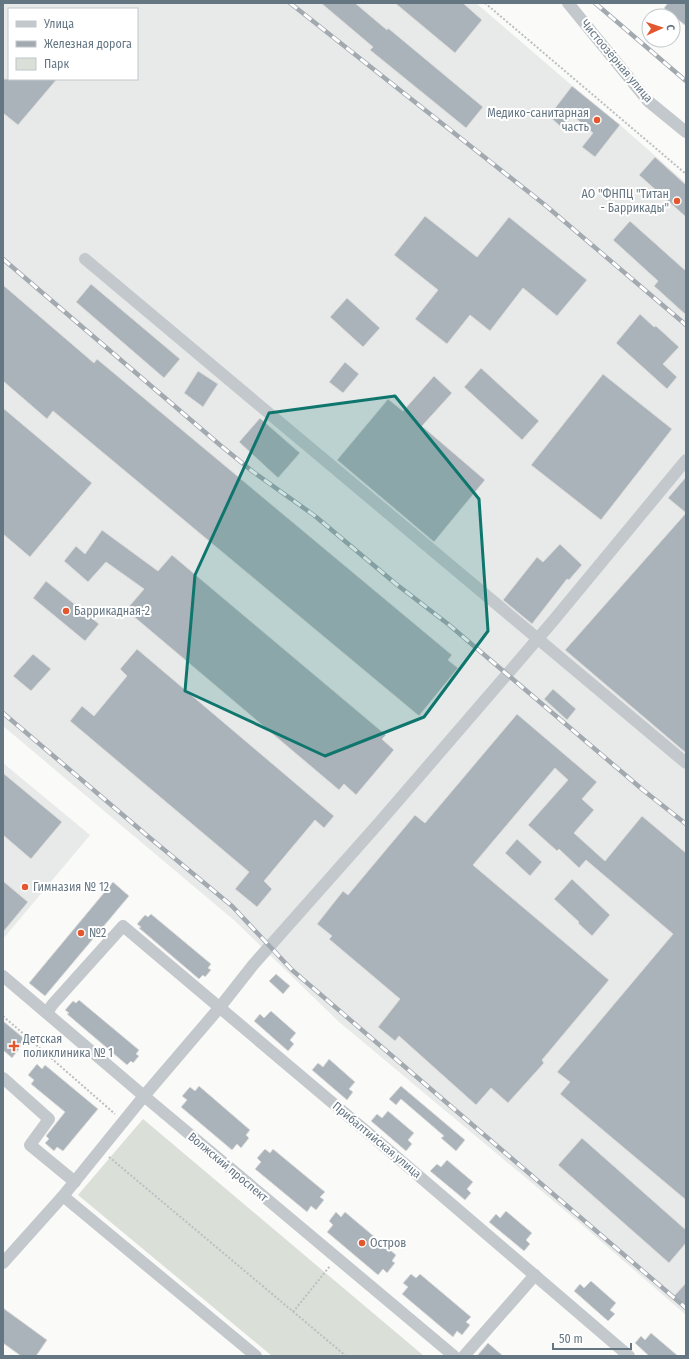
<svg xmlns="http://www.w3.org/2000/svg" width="689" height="1359" viewBox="0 0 689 1359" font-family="'Fira Sans Condensed',sans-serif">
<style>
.built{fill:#e8e9e9;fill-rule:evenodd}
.green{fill:#dadfd7}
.building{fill:#aab3b9;stroke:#dcdcda}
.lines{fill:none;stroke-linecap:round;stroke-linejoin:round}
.path{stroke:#bbbfc2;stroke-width:2;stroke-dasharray:2 2;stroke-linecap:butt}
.minor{stroke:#c3c8cc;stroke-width:12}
.rail-casing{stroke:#a2aab0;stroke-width:4.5}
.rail{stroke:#fff;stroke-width:3;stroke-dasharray:9;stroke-linecap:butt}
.marked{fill:#0f766e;fill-opacity:0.2;stroke:#0f766e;stroke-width:3;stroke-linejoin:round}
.poi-dot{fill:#e4572e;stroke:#fff;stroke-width:1.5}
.labels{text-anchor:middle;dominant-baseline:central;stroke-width:4;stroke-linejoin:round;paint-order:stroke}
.street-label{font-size:12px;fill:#657683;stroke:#fff}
.poi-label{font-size:12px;fill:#657683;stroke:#fff;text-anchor:start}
</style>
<rect width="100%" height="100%" fill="#fafaf8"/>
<g class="built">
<path d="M3 3H476L569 83 620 125 686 183V1315L581 1224 338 1021 235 921 3 726ZM9 9H137V79H9Z"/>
<polygon points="3,763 90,835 3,939"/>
</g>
<polygon class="green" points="143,1119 424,1356 272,1356 78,1195"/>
<g class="building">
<polygon points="321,3 355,3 387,30 388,28 483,107 466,128 370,50 373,47"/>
<polygon points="395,3 463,3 482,20 455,53"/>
<polygon points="668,3 686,3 686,26 664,8"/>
<polygon points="3,79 57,79 18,125 3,113"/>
<polygon points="572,86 620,125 595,157 582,147 593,133 572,115 561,127 549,116"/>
<polygon points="655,157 686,185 686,217 639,175"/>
<polygon points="425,216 477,257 509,217 587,280 557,316 523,288 490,331 470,315 447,344 415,319 438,290 394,255"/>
<polygon points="630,221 686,271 686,315 654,286 658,281 613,240"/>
<polygon points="91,284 180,359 164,378 76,302"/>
<polygon points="3,285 94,363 97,359 452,655 448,660 458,668 419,716 53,411 47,419 3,381"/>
<polygon points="347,298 380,328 363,347 330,317"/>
<polygon points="640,314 654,327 656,326 679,347 663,364 677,377 667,389 616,343"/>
<polygon points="345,362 359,374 343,393 329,382"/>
<polygon points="481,368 539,421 522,440 464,387"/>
<polygon points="198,371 218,384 203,407 184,393"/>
<polygon points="603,374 672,429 601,520 531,465"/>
<polygon points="434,376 452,393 422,426 485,480 434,542 337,460 388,399 403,411"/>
<polygon points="3,408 92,483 30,557 3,534"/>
<polygon points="260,418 300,453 278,478 239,442"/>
<polygon points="686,477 686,753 565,650 686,513 668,498"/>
<polygon points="102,530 158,571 172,555 386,735 382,739 394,750 356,795 344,784 339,790 126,610 144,589 106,562 88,582 64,561 76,546 85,554"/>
<polygon points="560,544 582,565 569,580 567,579 532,624 503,600 537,557 543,562"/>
<polygon points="46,581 99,624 85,641 33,598"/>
<polygon points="137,649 334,816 324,828 315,820 264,881 272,889 257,907 235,889 249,872 70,721 82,706 94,716 127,676 120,669"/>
<polygon points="33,654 51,669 31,691 13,676"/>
<polygon points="553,689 576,709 567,720 544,699"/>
<polygon points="517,714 597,782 582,799 594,810 574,833 605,861 642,816 686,853 686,1200 560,1094 570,1082 557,1072 673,934 586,860 579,868 559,849 557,851 528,825 568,780 555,768 473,865 609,980 542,1060 544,1063 508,1103 491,1088 476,1105 399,1036 395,1041 378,1027 400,999 329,939 332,936 317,924 343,891 348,895 415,815 425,823"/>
<polygon points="3,773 62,822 31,859 3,835"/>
<polygon points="517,839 542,862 530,876 505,853"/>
<polygon points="572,879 610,915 592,936 578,923 579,922 554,899"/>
<polygon points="3,881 28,902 3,932"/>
<polygon points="113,882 129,896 45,996 29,983"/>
<polygon points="151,914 211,964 208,968 211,970 205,977 203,975 199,979 139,928 141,927 137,924 145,915 148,917"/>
<polygon points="276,974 290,986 283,994 269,981"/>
<polygon points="79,1000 139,1050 136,1054 139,1056 133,1063 131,1061 127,1065 67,1014 69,1013 65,1010 73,1001 76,1003"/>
<polygon points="271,1011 296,1033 290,1040 294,1044 288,1051 254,1021 260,1014 264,1018"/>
<polygon points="3,1021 26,1040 12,1058 3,1050"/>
<polygon points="329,1059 355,1082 349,1089 353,1092 347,1100 312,1070 318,1063 323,1067"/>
<polygon points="37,1064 42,1069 45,1065 98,1109 63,1151 57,1147 54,1151 45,1143 49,1139 46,1136 65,1112 31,1084 34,1080 28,1075"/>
<polygon points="199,1086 250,1130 246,1135 249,1138 241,1148 237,1144 232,1150 181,1107 187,1100 182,1096 190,1087 195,1091"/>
<polygon points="401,1086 465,1140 456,1151 441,1138 444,1136 401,1099 396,1105 389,1099"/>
<polygon points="388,1111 414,1133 408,1140 412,1144 406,1151 371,1121 377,1114 382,1118"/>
<polygon points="582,1138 686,1230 686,1243 669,1263 558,1165"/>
<polygon points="265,1149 270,1153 273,1149 325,1192 320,1197 324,1200 316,1210 311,1206 307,1212 255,1169 261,1162 257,1158"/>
<polygon points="447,1160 473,1182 467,1189 471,1193 465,1200 430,1171 437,1164 441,1167"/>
<polygon points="506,1211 532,1233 526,1240 530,1244 524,1251 489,1222 496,1214 500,1218"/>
<polygon points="336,1212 341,1217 345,1212 396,1255 392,1261 395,1263 387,1273 383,1269 378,1275 327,1232 333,1225 329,1221"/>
<polygon points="411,1274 416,1278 420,1274 471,1317 466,1322 470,1325 462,1335 457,1331 453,1337 402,1294 408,1287 403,1283"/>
<polygon points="591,1281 616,1303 610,1310 615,1314 608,1321 574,1291 580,1284 584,1288"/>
<polygon points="686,1283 686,1307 674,1296"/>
<polygon points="3,1308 47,1340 36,1356 21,1356 3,1343"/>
<polygon points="651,1333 678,1356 649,1356 635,1343 641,1336 645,1340"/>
<polygon points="488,1343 503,1356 477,1356"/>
</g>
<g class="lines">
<g class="path">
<polyline points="485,3 686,174"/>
<polyline points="3,1016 115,1114"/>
<polyline points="109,1157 346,1356"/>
<polyline points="293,1312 330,1266"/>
</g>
<g class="minor">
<polyline points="568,3 648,101 686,132"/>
<polyline points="85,259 686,763"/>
<polyline points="3,976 144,1096 454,1356"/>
<polyline points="47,1013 52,1005 123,926 392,1153 629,1356"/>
<polyline points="3,1078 49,1119 30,1145 75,1182"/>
<polyline points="63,1196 256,1356"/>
<polyline points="3,1263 63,1196 144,1096 220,1007 253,965 378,824 553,621 686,460"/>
<polyline points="464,1356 535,1275"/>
</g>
<g class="rail-casing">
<g id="rail">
<polyline points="290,3 545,205 686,325"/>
<polyline points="595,3 686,81"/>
<polyline points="3,259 220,445 252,471 315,516 396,584 448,624 643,790 686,824"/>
<polyline points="3,713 150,838 232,906 292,970 686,1308"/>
</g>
</g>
<use href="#rail" class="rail"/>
</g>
<path class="marked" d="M395 396 479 499 488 631 424 717 325 756 185 691 195 575 269 413Z"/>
<g class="poi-dot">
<circle cx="597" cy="120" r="4"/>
<circle cx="677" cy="201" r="4"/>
<circle cx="66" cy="611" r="4"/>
<circle cx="25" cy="887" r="4"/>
<circle cx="81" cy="933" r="4"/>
<path d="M12 1040h4v4h4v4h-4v4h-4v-4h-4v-4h4z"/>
<circle cx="362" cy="1243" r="4"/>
</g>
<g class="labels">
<g class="street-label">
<text transform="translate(617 61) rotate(50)">Чистоозёрная улица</text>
<text transform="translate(377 1140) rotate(40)">Прибалтийская улица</text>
<text transform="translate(228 1167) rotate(40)">Волжский проспект</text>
</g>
<g class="poi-label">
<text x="589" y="113" text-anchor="end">Медико-санитарная<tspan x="589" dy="14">часть</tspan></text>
<text x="669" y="194" text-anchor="end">АО "ФНПЦ "Титан<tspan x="669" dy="14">- Баррикады"</tspan></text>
<text x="74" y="611">Баррикадная-2</text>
<text x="33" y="887">Гимназия № 12</text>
<text x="89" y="933">№2</text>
<text x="23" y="1039">Детская<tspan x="23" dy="14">поликлиника № 1</tspan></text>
<text x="370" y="1243">Остров</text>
</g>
</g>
<rect width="689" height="1359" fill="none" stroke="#657683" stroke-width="8"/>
<rect x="8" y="8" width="130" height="72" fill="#ffffff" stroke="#c1c8cd"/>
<rect x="16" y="21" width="20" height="6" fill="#c3c8cc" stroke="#c1c8cd"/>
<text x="44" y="28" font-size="12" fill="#657683">Улица</text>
<rect x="16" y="41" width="20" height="6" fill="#a2aab0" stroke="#c1c8cd"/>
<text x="44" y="48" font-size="12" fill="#657683">Железная дорога</text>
<rect x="16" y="58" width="20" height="12" fill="#dadfd7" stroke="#c1c8cd"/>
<text x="44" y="68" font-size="12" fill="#657683">Парк</text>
<g transform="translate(661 28) rotate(87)"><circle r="19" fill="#ffffff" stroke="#c1c8cd"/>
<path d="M0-3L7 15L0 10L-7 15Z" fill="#e4572e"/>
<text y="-6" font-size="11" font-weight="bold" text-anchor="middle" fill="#657683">С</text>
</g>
<path d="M553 1343v6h78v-6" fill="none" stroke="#657683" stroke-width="2"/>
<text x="559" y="1343" font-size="12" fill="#657683" stroke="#ffffff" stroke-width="3" paint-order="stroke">50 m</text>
</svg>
